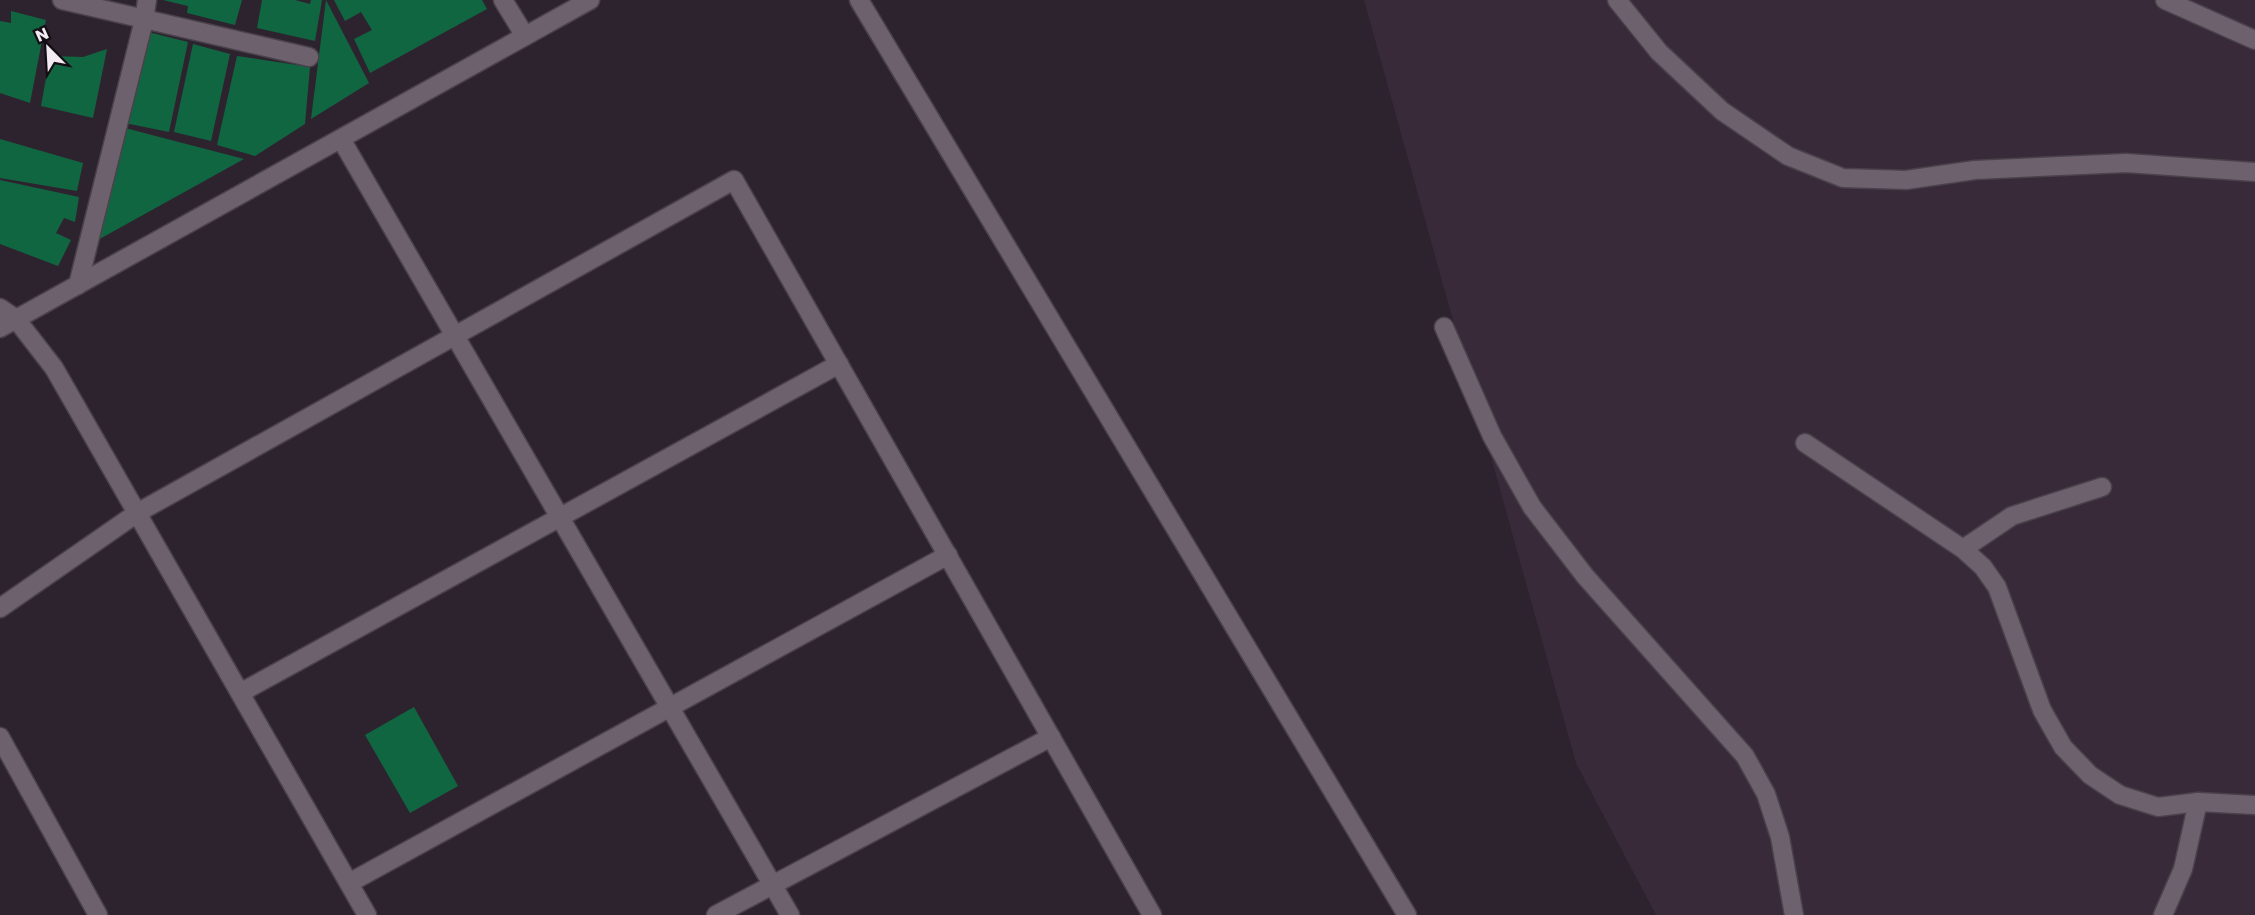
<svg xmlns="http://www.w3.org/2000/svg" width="2255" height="915" viewBox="0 0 2255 915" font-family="Poppins,sans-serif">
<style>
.built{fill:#392a3a}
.building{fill:#116642}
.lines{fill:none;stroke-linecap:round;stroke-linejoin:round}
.minor-casing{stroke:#4a424b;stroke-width:21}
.minor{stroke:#6e616e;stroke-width:18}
</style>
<rect width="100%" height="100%" fill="#2d232e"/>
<polygon class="built" points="1364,0 2255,0 2255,915 1656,915 1576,763"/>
<g class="building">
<polygon points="163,0 242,0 235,25 187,13 188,6"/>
<polygon points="262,0 295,0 310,4 311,0 322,0 315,41 257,28"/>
<polygon points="326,0 369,83 311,119"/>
<polygon points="334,0 482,0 487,9 370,73 354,39 372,30 361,12 345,21"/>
<polygon points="11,11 46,20 30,103 0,93 0,21 11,23"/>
<polygon points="144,31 188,42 169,132 125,123"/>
<polygon points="193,44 230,54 211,141 174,132"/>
<polygon points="107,49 93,118 41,106 50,56 83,57"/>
<polygon points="237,56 310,67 305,124 255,156 217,145"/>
<polygon points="125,128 244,159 96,241"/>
<polygon points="0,139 83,163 77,191 0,178"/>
<polygon points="0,180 79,197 75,222 64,218 56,233 71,240 58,266 0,244"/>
<polygon points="414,707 458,786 410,813 365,735"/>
</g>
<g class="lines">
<g class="minor-casing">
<g id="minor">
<polyline points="62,0 309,57"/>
<polyline points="503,0 525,36"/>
<polyline points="859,0 1407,915"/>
<polyline points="1617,0 1659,52 1722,111 1788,156 1843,178 1906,180 1975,170 2126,163 2255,172"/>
<polyline points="2165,0 2255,40"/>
<polyline points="341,139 790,915"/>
<polyline points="78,285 144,20 147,0"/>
<polyline points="0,308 16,319 54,368 367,915"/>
<polyline points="1444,327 1492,436 1532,507 1585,576 1745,756 1766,794 1780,837 1794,915"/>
<polyline points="0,328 590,0"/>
<polyline points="1805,443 1963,549 1983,567 1997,587 2042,710 2063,747 2090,775 2120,795 2158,807 2198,802 2255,805"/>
<polyline points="1963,549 2012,516 2102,487"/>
<polyline points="0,608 137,513 734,180 1152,915"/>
<polyline points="240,693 839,364"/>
<polyline points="0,737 98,915"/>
<polyline points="349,883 948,555"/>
<polyline points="716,915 1051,737"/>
<polyline points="2163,915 2183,869 2198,802"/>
</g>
</g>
<use href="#minor" class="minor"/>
</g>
<g transform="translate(48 48) rotate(336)" stroke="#130e13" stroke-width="4.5" paint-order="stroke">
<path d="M0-4.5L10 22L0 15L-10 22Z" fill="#f3ebf3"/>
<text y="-9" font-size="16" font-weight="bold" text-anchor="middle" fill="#f3ebf3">N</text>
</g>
</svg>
